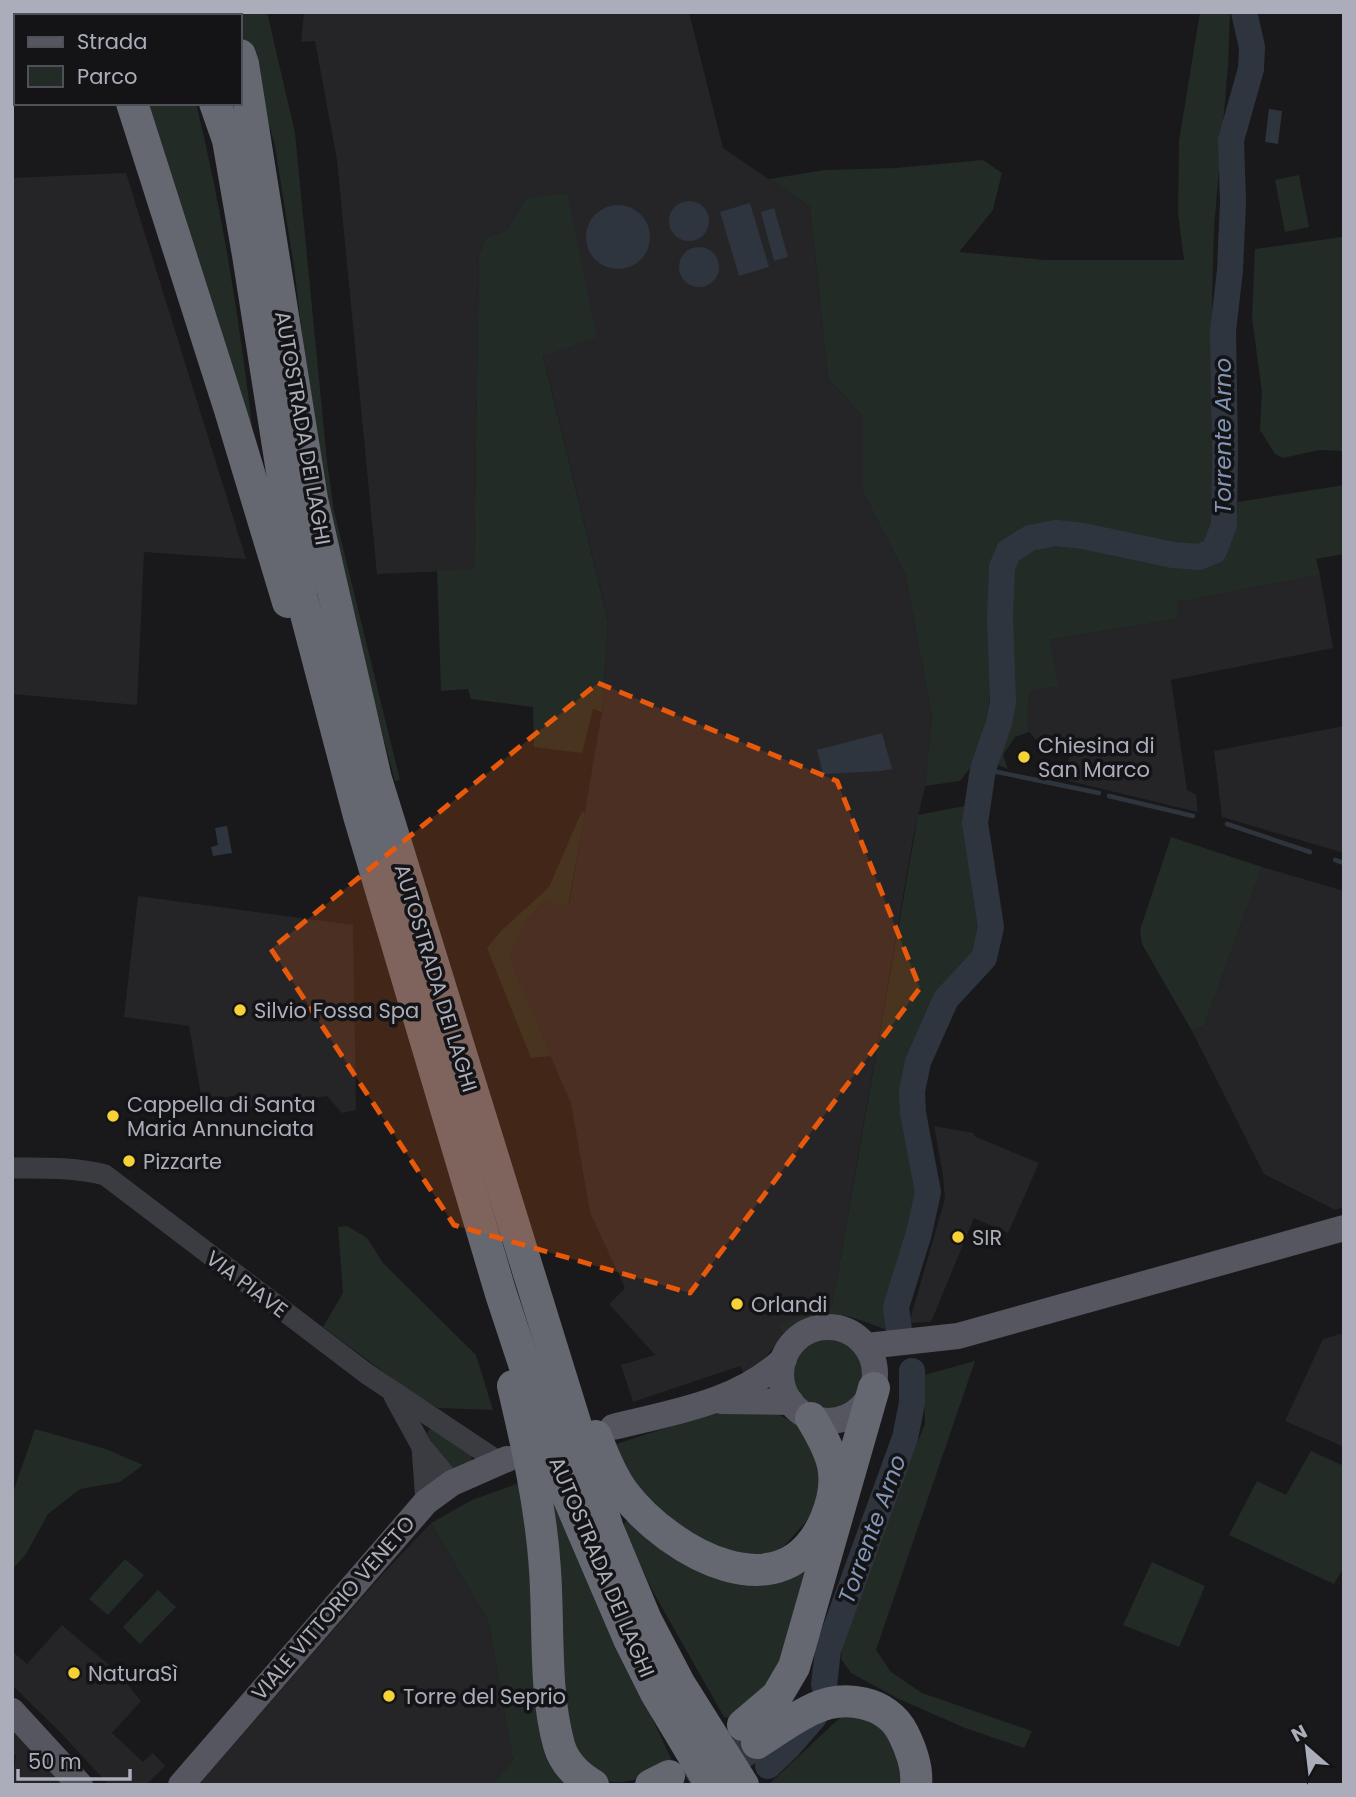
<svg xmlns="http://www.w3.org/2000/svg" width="1356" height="1797" viewBox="0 0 1356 1797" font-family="Poppins,sans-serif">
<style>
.built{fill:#252528}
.green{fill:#222b25}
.water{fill:#2e353f}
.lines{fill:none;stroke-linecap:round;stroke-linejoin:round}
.stream{stroke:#2e353f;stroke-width:4.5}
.river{stroke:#2e353f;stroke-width:26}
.highway-tunnel{stroke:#36373b;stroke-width:32;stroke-dasharray:32 16;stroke-linecap:butt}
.minor{stroke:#3b3c42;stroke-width:21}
.major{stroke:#55565f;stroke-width:26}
.highway{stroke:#656771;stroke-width:32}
.marked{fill:#e8590c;fill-opacity:0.2;stroke:#e8590c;stroke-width:5;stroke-dasharray:14 9;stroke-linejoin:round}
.poi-dot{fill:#f6d236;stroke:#141416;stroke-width:2.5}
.labels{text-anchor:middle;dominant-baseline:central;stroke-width:7;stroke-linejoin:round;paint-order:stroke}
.street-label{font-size:21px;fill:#abadbb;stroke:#141416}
.poi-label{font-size:21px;fill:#abadbb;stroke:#141416;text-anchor:start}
.water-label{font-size:23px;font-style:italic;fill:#8296b6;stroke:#141416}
</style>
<rect width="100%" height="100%" fill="#19191b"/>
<g class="built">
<polygon points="304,12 689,12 723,148 810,207 828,378 863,417 863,492 905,574 932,716 925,786 914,833 832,1306 780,1324 783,1334 759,1366 745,1375 740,1366 633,1402 621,1365 655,1355 609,1304 625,1288 590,1212 571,1103 508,958 523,925 544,901 569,905 602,712 608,620 543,355 567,193 527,199 507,230 486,238 479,255 474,570 377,574 337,160 315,41 301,42"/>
<polygon points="126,173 246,559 144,552 137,705 12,694 12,178"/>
<polygon points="1320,575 1333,648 1171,680 1187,790 1196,795 1198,812 1065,780 1070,752 1038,742 1029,732 1027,718 1030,689 1058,687 1050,640 1178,619 1176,602"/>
<polygon points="1344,726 1344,853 1222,817 1214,751"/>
<polygon points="1262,867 1344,891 1344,1207 1335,1210 1264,1174 1192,1031 1204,1026"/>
<polygon points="138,896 353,925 356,1110 342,1113 327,1096 242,1109 239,1095 202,1101 189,1026 124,1017"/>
<polygon points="934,1126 974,1133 974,1136 1039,1163 1008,1233 974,1218 931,1322 909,1323 945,1199 943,1175"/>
<polygon points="1344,1333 1344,1447 1285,1421 1323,1339"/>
<polygon points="431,1523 489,1623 513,1761 490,1785 198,1785 379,1578"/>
<polygon points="62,1625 117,1672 141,1701 112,1733 143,1762 153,1753 165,1766 146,1785 109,1785 61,1733 12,1685 12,1651 27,1664"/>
<polygon points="12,1730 62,1785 12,1785 16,1755 12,1754"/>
</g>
<g class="green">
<polygon points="233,12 267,12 295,133 327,461 334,511 400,780 395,781 352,620 316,449 294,267 275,146 251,59 240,29 240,16 235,16"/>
<polygon points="1200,12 1230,12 1228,66 1214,228 1212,302 1220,505 1213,536 1198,547 1134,543 1106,531 1055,529 1035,530 1011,539 997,553 994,576 992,680 986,729 976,760 960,781 925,786 932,716 905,574 863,492 863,417 828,378 810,207 769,179 825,170 896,168 983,160 1002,173 993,210 959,252 1046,260 1184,260 1178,213 1179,141"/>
<path d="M146 103H196C226 227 245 354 258 480Z"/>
<polygon points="1299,175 1309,227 1285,232 1275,180"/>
<polygon points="567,193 597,337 543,356 608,621 602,712 593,709 582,753 534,747 533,707 471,699 468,689 441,691 437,571 474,569 479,255 486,238 507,230 527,198"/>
<polygon points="1342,237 1344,254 1344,451 1320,450 1283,458 1275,454 1260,430 1262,392 1252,318 1255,249"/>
<polygon points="1344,485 1344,554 1316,559 1320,575 1177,602 1178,619 1050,640 1059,687 1030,690 1027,718 1029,732 1015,737 1003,755 1008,769 998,765 1007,717 1010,682 1008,647 1010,635 1009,579 1016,561 1030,549 1057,541 1086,544 1112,555 1162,561 1197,563 1220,554 1237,517 1238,502"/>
<path d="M970 805 972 847 985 902 986 923 980 952 948 991 920 1035 914 1055 908 1083 909 1120 916 1182 922 1193 912 1232 900 1251 887 1330C845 1314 823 1303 783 1334L779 1324 832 1306 918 815Z"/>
<polygon points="582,811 585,813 568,906 544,901 523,925 509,958 551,1056 531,1058 487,948 501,931 549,887"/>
<polygon points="1171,837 1262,867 1204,1026 1192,1031 1142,944 1140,930"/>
<polygon points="347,1226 367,1238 383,1263 476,1355 493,1410 438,1408 408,1390 323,1327 343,1293 338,1227"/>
<circle cx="828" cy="1375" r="35"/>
<polygon points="975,1361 876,1650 891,1672 922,1693 1032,1731 1024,1748 965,1728 899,1699 851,1673 841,1659 843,1638 859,1584 925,1424 924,1375"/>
<polygon points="722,1410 770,1411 800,1425 819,1460 821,1490 812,1515 784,1546 762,1558 739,1560 647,1509 613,1445"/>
<polygon points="433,1425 471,1452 472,1462 455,1471 444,1466 427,1433"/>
<polygon points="35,1429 106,1449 143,1465 120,1482 80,1489 48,1514 26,1554 12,1570 12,1495"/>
<polygon points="1311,1451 1344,1466 1344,1567 1334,1584 1229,1535 1257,1481 1286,1495"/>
<path d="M542 1480 673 1763C642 1778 608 1797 583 1764 576 1755 572 1743 567 1733Z"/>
<polygon points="519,1483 579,1785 490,1785 513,1761 489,1623 431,1523 472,1500"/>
<polygon points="631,1517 666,1550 817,1559 778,1675 733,1719 724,1717 651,1588 622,1525"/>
<polygon points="125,1559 144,1575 108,1615 89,1599"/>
<polygon points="1152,1562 1205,1586 1179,1647 1123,1625"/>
<polygon points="158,1590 176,1607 140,1644 123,1627"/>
<polygon points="844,1714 872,1715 901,1750 901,1785 768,1785"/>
</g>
<g class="water">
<polygon points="1269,109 1282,111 1278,144 1265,142"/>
<circle cx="689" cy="221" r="20"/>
<polygon points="750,203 769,267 739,276 720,212"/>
<circle cx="618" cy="237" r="32"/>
<polygon points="774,208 788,257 774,261 761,212"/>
<circle cx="699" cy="267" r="20"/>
<polygon points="882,733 892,769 881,771 823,774 817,750"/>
<polygon points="227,826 232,853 213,856 211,847 218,845 215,828"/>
</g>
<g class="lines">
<g class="stream">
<polyline points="983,769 1099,793"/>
<polyline points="1109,796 1193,816"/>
<polyline points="1227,824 1310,852"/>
<polyline points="1335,860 1344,863"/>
</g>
<g class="river">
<polyline points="899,1330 896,1307 919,1233 928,1192 913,1113 912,1091 918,1062 946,999 984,958 991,927 975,823 983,769 999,723 1003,702 1000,617 1002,567 1009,551 1030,538 1056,533 1083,536 1173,555 1199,557 1214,551 1224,525 1225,450 1223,331 1230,270 1233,202 1231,140 1251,69 1252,47 1244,12"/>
<polyline points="824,1685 828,1650 905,1438 912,1403 912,1371"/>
<polyline points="768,1766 789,1746 815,1716"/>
</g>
<polyline class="highway-tunnel" points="691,1785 757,1743"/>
<g class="minor">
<path d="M12 1168C44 1168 75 1167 105 1175L367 1374 499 1462"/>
<polyline points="394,1396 422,1447 452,1483"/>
<polyline points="422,1447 426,1502"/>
</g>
<g class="major">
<circle cx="828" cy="1374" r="47"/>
<polyline points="867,1346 958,1336 1344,1228"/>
<polyline points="722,1401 791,1402"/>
<path d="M613 1427C673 1412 737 1403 784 1359"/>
<polyline points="12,1711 80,1785"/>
<polyline points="181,1785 426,1502 452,1483 507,1459"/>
</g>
<g class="highway">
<polyline points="102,12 104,16"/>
<polyline points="179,12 181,16"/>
<polyline points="204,12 206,16"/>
<polyline points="240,55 243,64 312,499 376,779 608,1529 646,1620 679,1683 743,1785"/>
<polyline points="132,103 230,410 288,602"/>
<polyline points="215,103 228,140 248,255 302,599 359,816 501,1294 568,1497 629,1639 656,1693 711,1785"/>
<path d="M513 1386C527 1445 541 1508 545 1570 549 1627 544 1691 559 1745 564 1763 578 1776 593 1785"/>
<path d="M596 1436C603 1455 612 1477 624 1493 670 1553 785 1618 826 1518 843 1477 833 1454 811 1418"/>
<polyline points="743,1725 777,1696 794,1667 874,1388"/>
<path d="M757 1743C775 1732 793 1718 813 1709 844 1694 887 1701 903 1733 911 1749 918 1767 916 1785"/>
<polyline points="651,1785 669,1776"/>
</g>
</g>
<path class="marked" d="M598 683 837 781 920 988 690 1293 454 1225 271 949Z"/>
<g class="poi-dot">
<circle cx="1024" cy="757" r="7"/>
<circle cx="240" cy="1010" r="7"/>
<circle cx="113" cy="1116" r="7"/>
<circle cx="129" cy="1161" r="7"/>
<circle cx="958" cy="1237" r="7"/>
<circle cx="737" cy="1304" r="7"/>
<circle cx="74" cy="1673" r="7"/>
<circle cx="389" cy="1696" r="7"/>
</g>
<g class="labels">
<g class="street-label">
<text transform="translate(303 428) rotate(80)">AUTOSTRADA DEI LAGHI</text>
<text transform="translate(436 978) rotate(73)">AUTOSTRADA DEI LAGHI</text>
<text transform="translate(247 1284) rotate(37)">VIA PIAVE</text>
<text transform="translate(602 1567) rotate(67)">AUTOSTRADA DEI LAGHI</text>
<text transform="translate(333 1608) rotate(-49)">VIALE VITTORIO VENETO</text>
</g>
<g class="poi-label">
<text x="1038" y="745">Chiesina di<tspan x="1038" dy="24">San Marco</tspan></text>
<text x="254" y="1010">Silvio Fossa Spa</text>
<text x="127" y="1104">Cappella di Santa<tspan x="127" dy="24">Maria Annunciata</tspan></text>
<text x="143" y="1161">Pizzarte</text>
<text x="972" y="1237">SIR</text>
<text x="751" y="1304">Orlandi</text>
<text x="88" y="1673">NaturaSì</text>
<text x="403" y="1696">Torre del Seprio</text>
</g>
<g class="water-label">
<text transform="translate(1223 436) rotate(-90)">Torrente Arno</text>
<text transform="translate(872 1529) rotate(-70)">Torrente Arno</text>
</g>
</g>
<rect width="1356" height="1797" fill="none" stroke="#abadbb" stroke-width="28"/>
<rect x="14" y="14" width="228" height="91" fill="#141416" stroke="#505158" stroke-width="2"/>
<rect x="28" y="37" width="35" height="10" fill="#55565f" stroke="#505158" stroke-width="2"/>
<text x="77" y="49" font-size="21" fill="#abadbb">Strada</text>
<rect x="28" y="66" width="35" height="21" fill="#222b25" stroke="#505158" stroke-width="2"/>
<text x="77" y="84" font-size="21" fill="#abadbb">Parco</text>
<g transform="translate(1307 1748) rotate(332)" stroke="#141416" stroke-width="5" paint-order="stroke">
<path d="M0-5L12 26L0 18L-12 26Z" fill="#abadbb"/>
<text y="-10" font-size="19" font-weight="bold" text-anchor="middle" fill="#abadbb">N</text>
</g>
<path d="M18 1769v10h112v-10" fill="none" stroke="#abadbb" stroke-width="3.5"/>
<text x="28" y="1769" font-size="21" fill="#abadbb" stroke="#141416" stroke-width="5" paint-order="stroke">50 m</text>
</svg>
